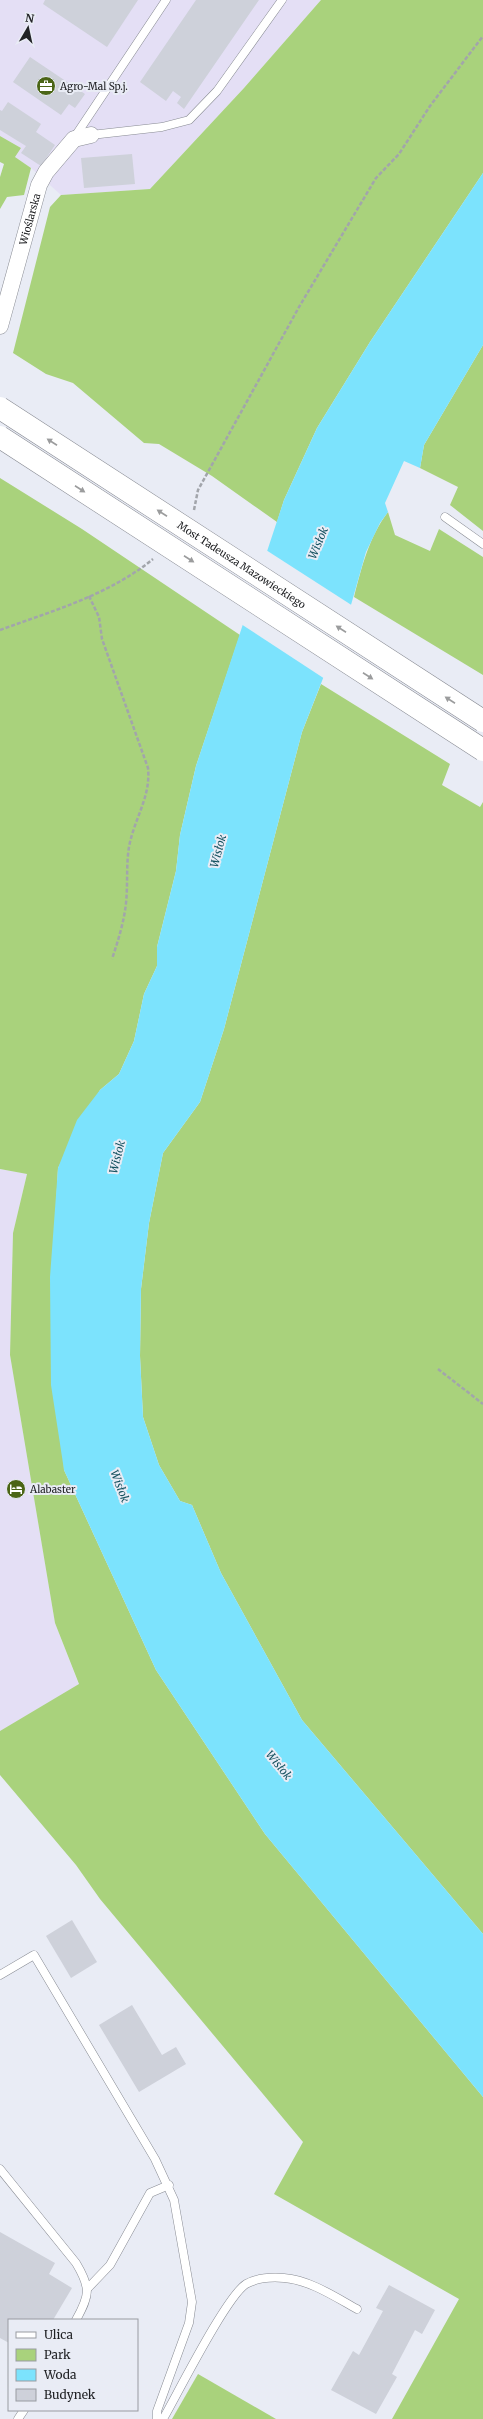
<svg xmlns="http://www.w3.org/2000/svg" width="483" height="2419" viewBox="0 0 483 2419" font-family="Merriweather,serif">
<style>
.commercial{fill:#e4dff5}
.green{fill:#a9d27c}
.water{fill:#7ce3fd}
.pier{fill:#e9ecf5}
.building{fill:#ced1da}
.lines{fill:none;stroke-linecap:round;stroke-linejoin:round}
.service-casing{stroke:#888b93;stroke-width:9}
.minor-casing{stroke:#888b93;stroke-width:17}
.path{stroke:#a2a5ab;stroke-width:2.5;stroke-dasharray:4 2;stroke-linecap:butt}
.service{stroke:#fff;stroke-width:8}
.minor{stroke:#fff;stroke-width:16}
.secondary-bridge-casing{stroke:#888b93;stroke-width:23;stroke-linecap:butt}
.secondary-bridge{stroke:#fff;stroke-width:22}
.oneway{fill:#9b9c9d}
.labels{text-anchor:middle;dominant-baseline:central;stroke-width:4;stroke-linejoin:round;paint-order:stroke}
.poi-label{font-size:10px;fill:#212225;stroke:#e9ecf5;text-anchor:start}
.street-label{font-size:10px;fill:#212225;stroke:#e9ecf5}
.water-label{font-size:11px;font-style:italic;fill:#14515f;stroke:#e9ecf5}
</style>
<rect width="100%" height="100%" fill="#e9ecf5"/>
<g class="commercial">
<polygon points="0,0 321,0 244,88 150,189 61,195 31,168 15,157 21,148 0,136"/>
<polygon points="0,1169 27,1174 13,1233 10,1355 55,1623 79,1685 0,1731"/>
</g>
<g class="green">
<polygon points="321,0 483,0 483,173 370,342 317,428 284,500 277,522 212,476 159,444 144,443 73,383 46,374 13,353 50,207 61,195 150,189 244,88"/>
<polygon points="0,136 21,148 15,157 31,168 24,195 7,197 0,209 0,177 4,164 0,162"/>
<polygon points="483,345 483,531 450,505 458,487 420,468 424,445"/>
<polygon points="0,478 82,529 240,635 196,766 180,835 176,871 157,947 157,966 144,994 134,1041 119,1074 100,1090 58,1168 56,1207 64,1470 156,1670 265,1834 483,2097 483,2419 392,2419 459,2299 274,2194 303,2142 100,1899 76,1865 0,1775 0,1731 79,1684 55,1623 10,1355 13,1233 27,1174 0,1169"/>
<path d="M388 512 395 535 430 551 439 529 483 557V675L354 597C362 566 369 537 388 512Z"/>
<polygon points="321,684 450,764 442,785 480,807 483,802 483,1934 302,1720 221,1573 192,1505 180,1501 159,1465 143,1417 140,1356 141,1289 149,1223 163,1153 200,1102 224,1029 302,732"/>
<polygon points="198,2374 276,2419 172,2419"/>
</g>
<polygon class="water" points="483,173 483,345 424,445 420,468 404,461 385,503 388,512 380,523 366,552 349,612 302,732 224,1029 200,1102 163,1153 149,1223 141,1289 140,1356 143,1417 159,1465 180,1501 192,1505 221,1573 302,1720 483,1934 483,2097 265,1834 156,1670 64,1470 51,1385 50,1277 58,1168 77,1120 100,1090 119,1074 134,1041 144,994 157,966 157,947 176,871 180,835 196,766 284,500 317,428 370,342"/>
<polygon class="pier" points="266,550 353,606 325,679 241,624"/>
<g class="building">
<polygon points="45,0 138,0 107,47 43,4"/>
<polygon points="196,0 259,0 184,109 177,103 181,97 173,91 166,101 140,82"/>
<polygon points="30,57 85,94 75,108 69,104 61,115 13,82"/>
<polygon points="8,102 41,124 36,132 55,145 41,166 21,153 26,146 0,130 0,110 2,111"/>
<polygon points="132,154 135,184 84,188 81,158"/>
<polygon points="72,1920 97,1962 71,1978 46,1936"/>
<polygon points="132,2005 162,2055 176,2047 186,2064 139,2092 99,2025"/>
<polygon points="0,2232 55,2263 49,2274 72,2288 53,2320 9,2320 9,2343 0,2338"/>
<polygon points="389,2285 435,2310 422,2334 415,2330 392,2374 397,2377 376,2414 331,2390 353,2351 359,2355 383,2311 376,2308"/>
</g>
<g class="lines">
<g class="service-casing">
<g id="service">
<polyline points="91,135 162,127 189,120 217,91 282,0"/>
<polyline points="74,138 166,0"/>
<polyline points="445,517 483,544"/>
<polyline points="0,1975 34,1955 155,2159 174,2200 192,2302 189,2323 157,2411 157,2419"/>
<path d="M0 2169 76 2263C91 2288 90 2295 76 2320"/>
<polyline points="88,2288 110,2265 150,2193 169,2185"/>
<polyline points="18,2419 24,2410"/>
<path d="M163 2419C178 2393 226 2297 246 2284 257 2278 272 2277 284 2278 310 2280 335 2297 357 2309"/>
</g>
</g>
<g class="minor-casing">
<g id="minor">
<path id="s1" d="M0 326 39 185 46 172 74 139 91 135"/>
</g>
</g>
<g class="path">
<polyline points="194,510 198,490 299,307 376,178 399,154 430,106 483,36"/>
<path d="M89 596 99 617 102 639 148 768C151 797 134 819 129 847 126 865 128 884 126 903 124 922 118 941 112 959"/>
<path d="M0 630C52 611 109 595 153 559"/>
<polyline points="438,1369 483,1404"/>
</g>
<use href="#service" class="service"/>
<use href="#minor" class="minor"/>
<g class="secondary-bridge-casing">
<g id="secondary-bridge">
<path id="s2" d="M0 408 483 721"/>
<polyline points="0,437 483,750"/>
</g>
</g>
<use href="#secondary-bridge" class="secondary-bridge"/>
</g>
<defs><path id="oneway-solid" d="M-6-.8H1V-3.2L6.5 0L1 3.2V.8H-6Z"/></defs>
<g class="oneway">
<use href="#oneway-solid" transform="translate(52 442) rotate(-147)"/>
<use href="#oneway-solid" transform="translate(80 489) rotate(33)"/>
<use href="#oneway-solid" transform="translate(162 513) rotate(-147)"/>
<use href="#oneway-solid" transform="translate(189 559) rotate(33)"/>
<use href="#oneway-solid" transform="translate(341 629) rotate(-147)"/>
<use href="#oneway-solid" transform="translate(368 676) rotate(33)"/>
<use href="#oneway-solid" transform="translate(450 700) rotate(-147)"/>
</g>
<defs>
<g id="office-disc" transform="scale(1)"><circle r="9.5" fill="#4b6516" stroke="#e9ecf5"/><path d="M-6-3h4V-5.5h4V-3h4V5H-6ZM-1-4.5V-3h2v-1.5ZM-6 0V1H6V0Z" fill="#fff"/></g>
<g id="hotel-disc" transform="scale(1)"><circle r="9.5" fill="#4b6516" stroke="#e9ecf5"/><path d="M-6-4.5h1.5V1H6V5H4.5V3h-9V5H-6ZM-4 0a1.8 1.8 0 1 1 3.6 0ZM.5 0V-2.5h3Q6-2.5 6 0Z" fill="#fff"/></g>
</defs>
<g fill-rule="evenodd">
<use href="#office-disc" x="46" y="86"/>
<use href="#hotel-disc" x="16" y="1489"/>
</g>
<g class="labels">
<g class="poi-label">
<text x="60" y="86">Agro-Mal Sp.j.</text>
<text x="30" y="1489">Alabaster</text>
</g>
<g class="street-label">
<text stroke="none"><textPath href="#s1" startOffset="111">Wioślarska</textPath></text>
<text stroke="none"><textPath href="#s2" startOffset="288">Most Tadeusza Mazowieckiego</textPath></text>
</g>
<g class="water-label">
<text transform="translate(318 543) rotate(-67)">Wisłok</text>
<text transform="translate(218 851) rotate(-75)">Wisłok</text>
<text transform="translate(117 1157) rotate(-76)">Wisłok</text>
<text transform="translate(120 1486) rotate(69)">Wisłok</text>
<text transform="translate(279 1765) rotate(51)">Wisłok</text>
</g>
</g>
<rect x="8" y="2319" width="130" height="92" fill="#e9ecf5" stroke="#999ba2"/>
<rect x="16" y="2332" width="20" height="6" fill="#ffffff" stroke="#999ba2"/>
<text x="44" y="2339" font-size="12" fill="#212225">Ulica</text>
<rect x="16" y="2349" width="20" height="12" fill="#a9d27c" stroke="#999ba2"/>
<text x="44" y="2359" font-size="12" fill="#212225">Park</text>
<rect x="16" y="2369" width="20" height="12" fill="#7ce3fd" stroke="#999ba2"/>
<text x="44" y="2379" font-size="12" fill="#212225">Woda</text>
<rect x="16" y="2389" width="20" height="12" fill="#ced1da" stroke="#999ba2"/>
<text x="44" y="2399" font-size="12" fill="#212225">Budynek</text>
<g transform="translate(28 28) rotate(9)" stroke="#e9ecf5" stroke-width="3" paint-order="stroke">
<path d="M0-3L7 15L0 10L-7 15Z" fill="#212225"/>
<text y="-6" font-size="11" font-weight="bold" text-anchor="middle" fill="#212225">N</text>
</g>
</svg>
